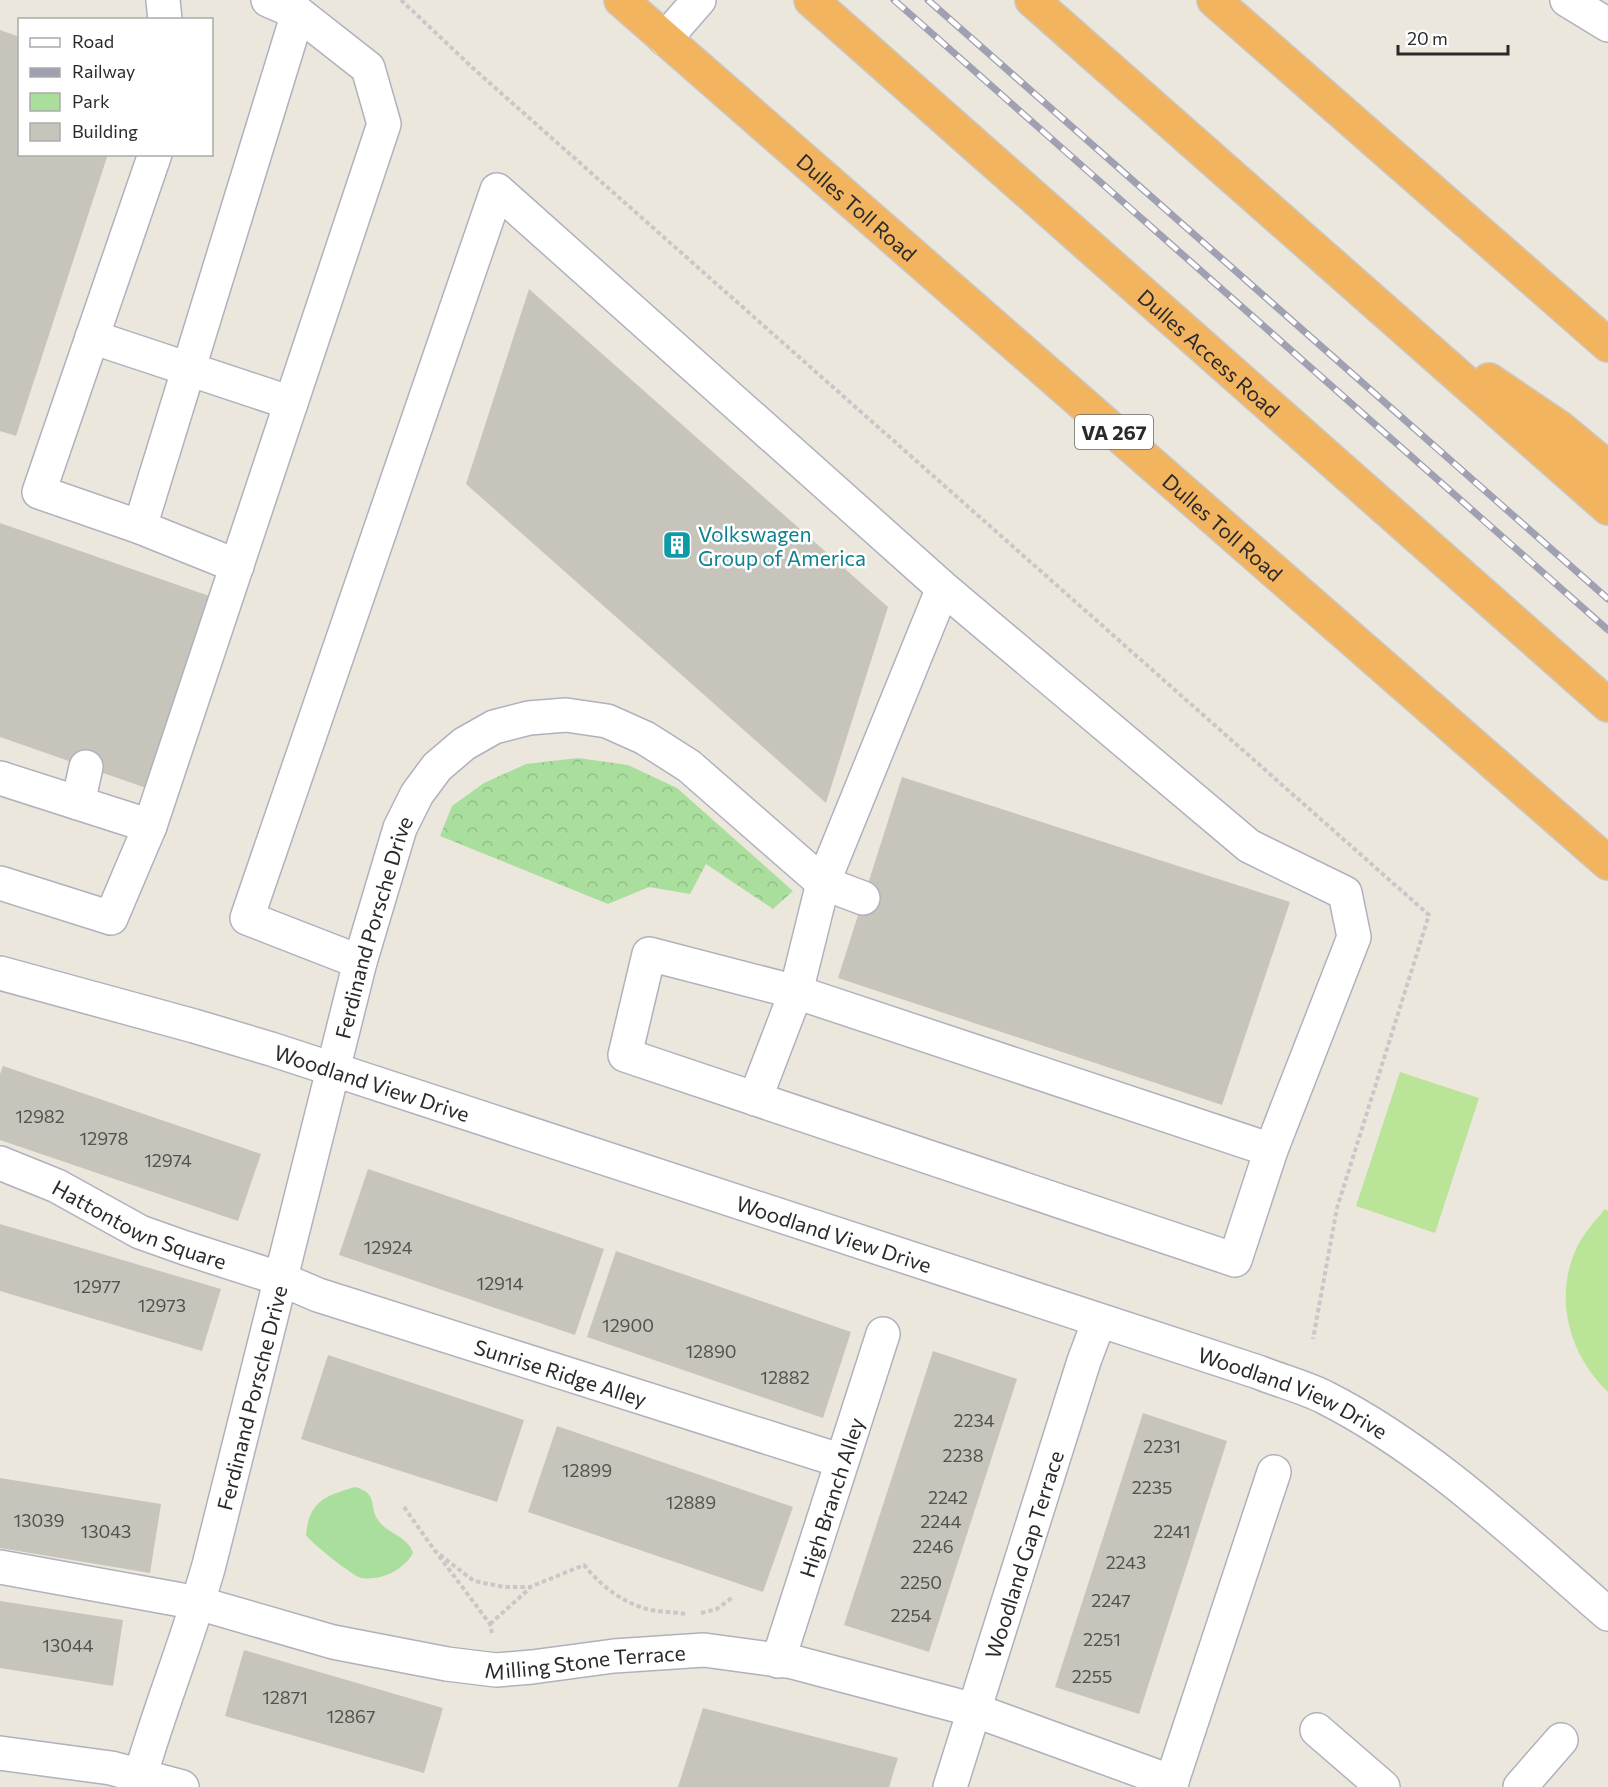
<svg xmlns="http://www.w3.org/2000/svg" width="1608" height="1787" viewBox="0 0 1608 1787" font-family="Commissioner,sans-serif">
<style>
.forest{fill:url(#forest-crowns)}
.park{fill:#aade9d}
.pitch{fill:#bae599}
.building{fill:#c7c5bb}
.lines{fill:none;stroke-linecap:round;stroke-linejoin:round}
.minor-casing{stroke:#b0b1bd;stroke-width:36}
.highway-casing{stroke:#c8c8c8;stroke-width:36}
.path{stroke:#c8c8c8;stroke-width:4;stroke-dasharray:4.5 3;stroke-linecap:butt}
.minor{stroke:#fff;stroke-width:33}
.highway{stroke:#f3b460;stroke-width:33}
.rail-casing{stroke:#a0a0b3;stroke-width:7}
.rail{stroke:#fff;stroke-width:4.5;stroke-dasharray:14;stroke-linecap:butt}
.labels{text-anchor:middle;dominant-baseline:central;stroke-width:5;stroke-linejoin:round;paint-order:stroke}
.number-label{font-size:18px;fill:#51514e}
.shield{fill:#fff;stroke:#6a6a6a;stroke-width:1.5}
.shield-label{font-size:20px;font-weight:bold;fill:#2a2a2a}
.street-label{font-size:21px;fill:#2a2a2a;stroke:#fff}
.culture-label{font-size:21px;fill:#0d838f;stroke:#fff;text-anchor:start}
</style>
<defs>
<pattern id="forest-crowns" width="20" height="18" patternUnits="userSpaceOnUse" patternTransform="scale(1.5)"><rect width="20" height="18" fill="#aade9d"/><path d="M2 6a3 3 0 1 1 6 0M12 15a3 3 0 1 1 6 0" fill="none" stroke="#92bf87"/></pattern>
</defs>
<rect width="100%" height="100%" fill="#ebe7dd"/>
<polygon class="forest" points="578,758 628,765 677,788 793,891 773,909 706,864 690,894 649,887 608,904 440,836 452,806 484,783 526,764"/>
<path class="park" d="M355 1487C379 1494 368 1505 378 1520 387 1534 408 1536 413 1553 404 1570 381 1581 361 1578 353 1576 311 1543 306 1535 309 1502 324 1496 355 1487Z"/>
<g class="pitch">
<polygon points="1400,1072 1479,1098 1435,1233 1356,1206"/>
<path d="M1605 1209 1608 1211V1392C1569 1355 1553 1297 1577 1247 1584 1233 1595 1221 1605 1209Z"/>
</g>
<g class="building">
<polygon points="0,30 20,37 20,154 108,154 16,436 0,431"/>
<polygon points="529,289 888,607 826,803 466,484"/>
<polygon points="0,523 215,598 149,789 0,737"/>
<polygon points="902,777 1290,902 1222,1105 838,978"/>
<polygon points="3,1066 261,1154 238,1221 0,1140 0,1074"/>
<polygon points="368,1169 604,1249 575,1335 339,1255"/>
<polygon points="0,1224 221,1289 202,1351 0,1291"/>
<polygon points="616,1251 851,1332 823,1418 587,1337"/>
<polygon points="933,1351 1017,1379 929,1652 844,1625"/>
<polygon points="328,1355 524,1420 497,1502 301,1439"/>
<polygon points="1143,1413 1227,1441 1139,1714 1055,1687"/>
<polygon points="557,1426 793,1507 763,1592 528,1512"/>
<polygon points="0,1478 161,1504 150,1573 0,1548"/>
<polygon points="0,1601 123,1620 113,1686 0,1668"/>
<polygon points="244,1650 443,1708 424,1773 225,1716"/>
<polygon points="703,1708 898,1758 889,1787 678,1787"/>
</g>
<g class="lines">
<g class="minor-casing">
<g id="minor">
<polyline points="163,0 165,20"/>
<polyline points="1567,0 1608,25"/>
<polyline points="665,39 699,0"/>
<polyline points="92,337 291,403"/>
<polyline points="140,527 39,492 155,154"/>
<polyline points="237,566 140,527 298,13"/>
<polyline points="0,778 150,826 111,918 0,883"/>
<polyline points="78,803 86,767"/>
<polyline points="150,826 384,124 368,68 298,13 268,0"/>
<polyline points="360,962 247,918 497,190 943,588 1249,846 1345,893 1354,937 1271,1150 796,992 823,883 943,588"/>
<path id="s1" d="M0 973 194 1026 271 1049 1258 1372C1280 1381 1305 1387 1326 1398 1432 1452 1519 1537 1608 1614"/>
<polyline points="755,1099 796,992 649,954 625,1055 1235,1260 1271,1150"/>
<path id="s2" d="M0 1163 57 1186 140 1232 185 1248 281 1279 318 1295 842 1461"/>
<path id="s3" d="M0 1567 198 1603 333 1642 447 1664 496 1670 532 1667 614 1656 704 1650 793 1662 974 1710 1172 1782"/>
<path id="s4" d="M778 1661 883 1334"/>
<polyline points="1317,1730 1383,1787"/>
<polyline points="0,1753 111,1768 182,1787"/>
<path id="s5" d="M137 1787C158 1712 188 1640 209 1565L360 962 400 828 417 794 437 767 464 744 494 727 529 718 566 715 607 721 645 738 689 766 823 883 863 898"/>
<path id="s6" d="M950 1787 1084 1361 1099 1321"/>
<polyline points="1170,1787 1274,1472"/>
<polyline points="1520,1787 1561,1740"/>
</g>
</g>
<g class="highway-casing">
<g id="highway">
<path id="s7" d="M621 0 1608 863"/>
<path id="s8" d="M811 0 1608 705"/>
<polyline points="1032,0 1608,508"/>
<polyline points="1214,0 1608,345"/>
<polyline points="1489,380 1560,428 1608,468"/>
</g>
</g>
<g class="path">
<polyline points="401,0 475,70 1429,915 1337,1208 1313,1339"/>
<path d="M404 1507 435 1551 474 1581 504 1587H530L584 1565C601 1586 624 1604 651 1610 662 1612 674 1612 685 1614"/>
<polyline points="439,1556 490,1624 492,1633"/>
<polyline points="701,1613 717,1609 733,1597"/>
<polyline points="490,1624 530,1588"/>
</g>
<use href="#minor" class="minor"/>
<use href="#highway" class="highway"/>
<g class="rail-casing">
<g id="rail">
<polyline points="894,0 1608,630"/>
<polyline points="928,0 1608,599"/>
</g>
</g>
<use href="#rail" class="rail"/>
</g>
<defs>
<g id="building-square" transform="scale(1.5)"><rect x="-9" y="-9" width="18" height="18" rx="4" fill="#0f9aa8" stroke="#fff"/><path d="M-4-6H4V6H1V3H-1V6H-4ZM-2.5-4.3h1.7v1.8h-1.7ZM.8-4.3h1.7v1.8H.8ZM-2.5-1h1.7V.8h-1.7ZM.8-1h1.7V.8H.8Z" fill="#fff"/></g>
</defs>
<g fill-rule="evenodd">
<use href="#building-square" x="677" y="545"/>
</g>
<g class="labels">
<g class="number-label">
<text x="40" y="1116">12982</text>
<text x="104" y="1138">12978</text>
<text x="168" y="1160">12974</text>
<text x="388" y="1247">12924</text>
<text x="500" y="1283">12914</text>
<text x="97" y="1286">12977</text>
<text x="162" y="1305">12973</text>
<text x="628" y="1325">12900</text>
<text x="711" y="1351">12890</text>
<text x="785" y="1377">12882</text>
<text x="974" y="1420">2234</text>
<text x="1162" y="1446">2231</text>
<text x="963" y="1455">2238</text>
<text x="587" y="1470">12899</text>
<text x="1152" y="1487">2235</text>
<text x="948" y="1497">2242</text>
<text x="691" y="1502">12889</text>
<text x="39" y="1520">13039</text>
<text x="941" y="1521">2244</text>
<text x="106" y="1531">13043</text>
<text x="1172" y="1531">2241</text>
<text x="933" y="1546">2246</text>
<text x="1126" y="1562">2243</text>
<text x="921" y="1582">2250</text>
<text x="1111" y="1600">2247</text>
<text x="911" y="1615">2254</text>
<text x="1102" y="1639">2251</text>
<text x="68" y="1645">13044</text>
<text x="1092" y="1676">2255</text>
<text x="285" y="1697">12871</text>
<text x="351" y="1716">12867</text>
</g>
<rect class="shield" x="1075" y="415" width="78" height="34" rx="4.5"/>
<g class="shield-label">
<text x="1114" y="432">VA 267</text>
</g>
<g class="street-label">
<text stroke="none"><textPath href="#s7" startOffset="314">Dulles Toll Road</textPath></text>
<text stroke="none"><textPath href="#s8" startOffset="532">Dulles Access Road</textPath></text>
<text stroke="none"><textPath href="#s7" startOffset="800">Dulles Toll Road</textPath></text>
<text stroke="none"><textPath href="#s5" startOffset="892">Ferdinand Porsche Drive</textPath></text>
<text stroke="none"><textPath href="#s1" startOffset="388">Woodland View Drive</textPath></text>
<text stroke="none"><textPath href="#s2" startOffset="153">Hattontown Square</textPath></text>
<text stroke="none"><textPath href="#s1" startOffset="874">Woodland View Drive</textPath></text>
<text stroke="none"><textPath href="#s2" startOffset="600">Sunrise Ridge Alley</textPath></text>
<text stroke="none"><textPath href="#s1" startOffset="1360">Woodland View Drive</textPath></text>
<text stroke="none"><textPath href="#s5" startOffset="406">Ferdinand Porsche Drive</textPath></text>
<text stroke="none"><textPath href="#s4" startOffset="172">High Branch Alley</textPath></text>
<text stroke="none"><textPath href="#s6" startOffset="244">Woodland Gap Terrace</textPath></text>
<text stroke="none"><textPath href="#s3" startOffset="597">Milling Stone Terrace</textPath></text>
</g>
<g class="culture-label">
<text x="698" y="533">Volkswagen<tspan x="698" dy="24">Group of America</tspan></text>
</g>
</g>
<rect x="18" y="18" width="195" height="138" fill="#ffffff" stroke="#aaaaaa" stroke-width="1.5"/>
<rect x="30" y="38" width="30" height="9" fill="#ffffff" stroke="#aaaaaa" stroke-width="1.5"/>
<text x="72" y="48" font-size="18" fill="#2a2a2a">Road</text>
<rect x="30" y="68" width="30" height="9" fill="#a0a0b3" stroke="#aaaaaa" stroke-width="1.5"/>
<text x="72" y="78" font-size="18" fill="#2a2a2a">Railway</text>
<rect x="30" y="93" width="30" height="18" fill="#aade9d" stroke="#aaaaaa" stroke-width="1.5"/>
<text x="72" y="108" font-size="18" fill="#2a2a2a">Park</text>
<rect x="30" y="123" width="30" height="18" fill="#c7c5bb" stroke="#aaaaaa" stroke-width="1.5"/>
<text x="72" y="138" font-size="18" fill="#2a2a2a">Building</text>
<path d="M1398 45v9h110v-9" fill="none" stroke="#2a2a2a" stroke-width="3"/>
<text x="1407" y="45" font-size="18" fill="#2a2a2a" stroke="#ffffff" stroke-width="4.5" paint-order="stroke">20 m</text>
</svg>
